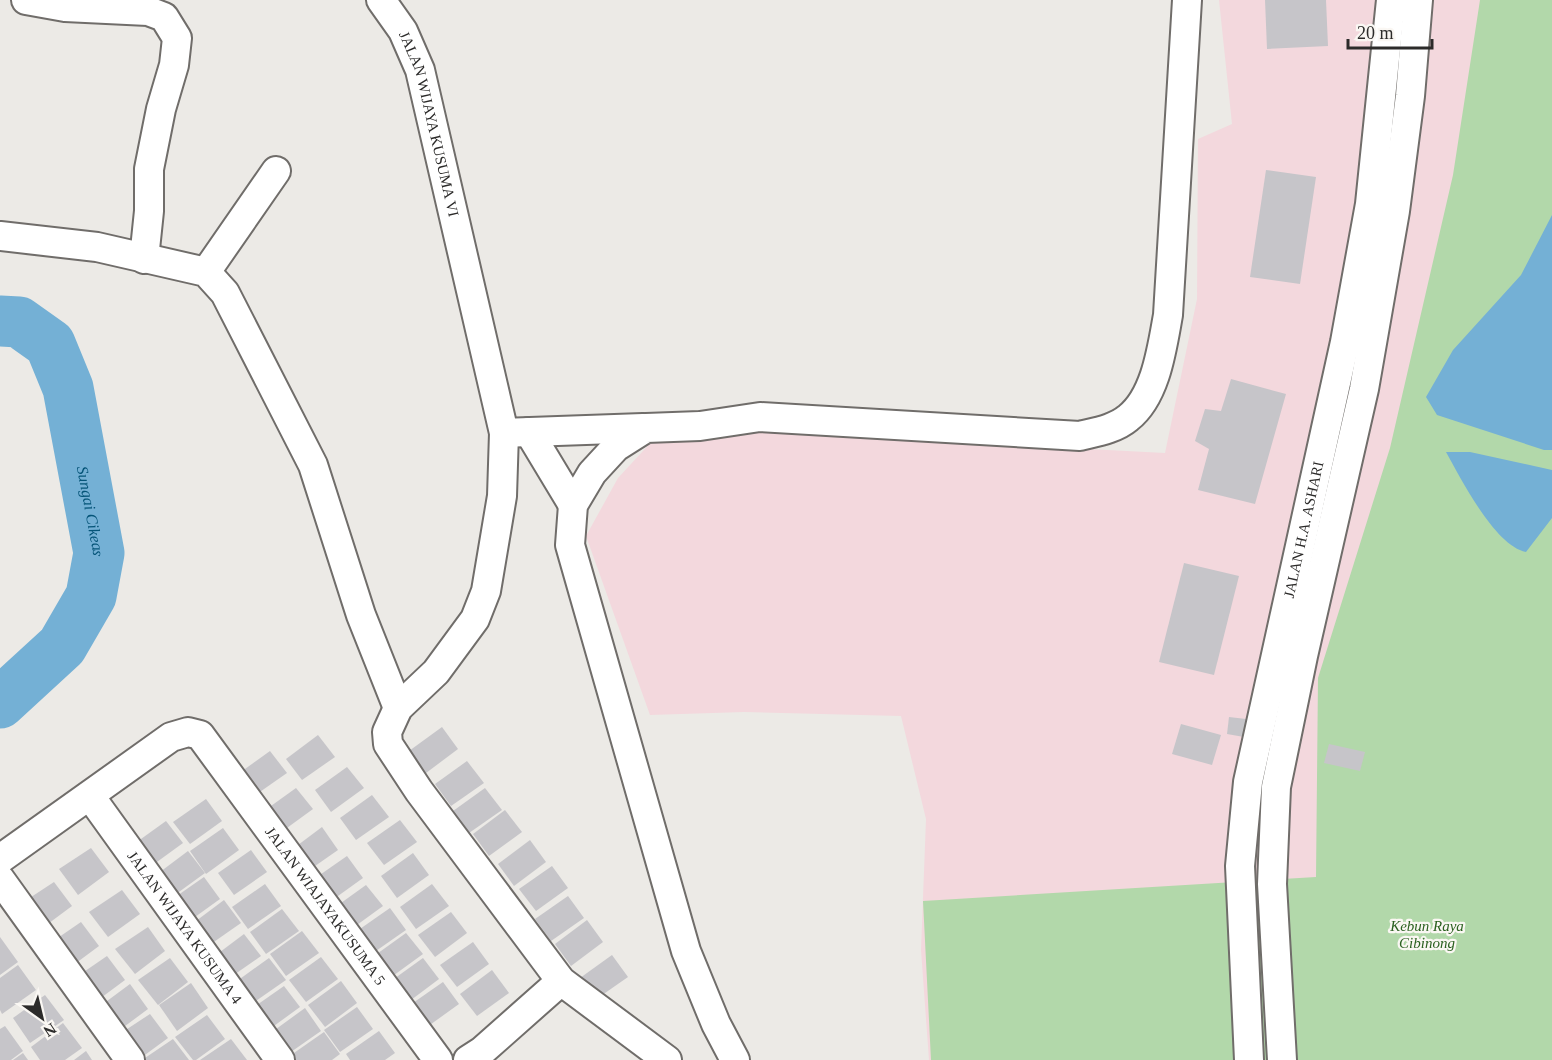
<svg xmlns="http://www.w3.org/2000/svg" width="1552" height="1060" viewBox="0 0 1552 1060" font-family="'Times New Roman',serif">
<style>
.industrial{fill:#f3d8dd}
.green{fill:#b2d8aa}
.water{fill:#74b0d5}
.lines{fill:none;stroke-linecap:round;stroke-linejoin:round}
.river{stroke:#74b0d5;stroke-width:51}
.building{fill:#c6c5c9}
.minor-casing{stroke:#706d6a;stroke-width:32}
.minor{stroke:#fff;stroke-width:28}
.labels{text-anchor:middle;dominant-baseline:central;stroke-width:4.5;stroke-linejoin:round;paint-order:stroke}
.street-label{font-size:15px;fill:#2c2b2a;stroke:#faf7f3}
.park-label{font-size:15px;font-style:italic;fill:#2b6120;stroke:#faf7f3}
.water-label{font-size:16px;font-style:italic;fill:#055478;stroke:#faf7f3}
</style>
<rect width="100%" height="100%" fill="#eceae6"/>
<polygon class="industrial" points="1219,0 1552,0 1552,1060 929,1060 921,950 926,819 901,716 744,712 650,715 586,536 618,478 655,438 783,424 915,440 1165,453 1197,299 1198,139 1232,124"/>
<polygon class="green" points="1480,0 1552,0 1552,1060 931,1060 923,901 1316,877 1318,678 1390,448 1453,175"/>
<g class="water">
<polygon points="1552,215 1552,450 1544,450 1437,415 1426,397 1453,350 1521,275"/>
<path d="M1446 452H1470L1552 470V518L1526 552C1495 546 1461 479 1446 452Z"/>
</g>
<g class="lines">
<path class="river" id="s1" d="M0 321 19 322 50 344 68 388 99 553 91 596 62 646 0 703"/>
</g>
<g class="building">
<polygon points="1265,0 1326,0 1328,46 1267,49"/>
<polygon points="1266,170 1316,177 1300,284 1250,277"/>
<polygon points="1231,379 1286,394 1255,504 1198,490 1209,449 1195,441 1205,409 1221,411"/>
<polygon points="1184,563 1239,576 1214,675 1159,662"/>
<polygon points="1229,717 1246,719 1244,737 1227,734"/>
<polygon points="1181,724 1221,735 1212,765 1172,754"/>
<polygon points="442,727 458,749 426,773 409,751"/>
<polygon points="318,735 335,757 302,780 286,759"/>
<polygon points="1329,744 1365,752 1360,771 1324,763"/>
<polygon points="270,751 287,773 254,796 238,774"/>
<polygon points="467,761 484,783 451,806 435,784"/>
<polygon points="347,767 364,788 331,812 315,790"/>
<polygon points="296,788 313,809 280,833 264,811"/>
<polygon points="485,788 502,810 469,833 453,811"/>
<polygon points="372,795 389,817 356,840 340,818"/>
<polygon points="206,799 222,821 190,844 173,822"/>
<polygon points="505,810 522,832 489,856 473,834"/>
<polygon points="400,820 417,842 384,865 367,843"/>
<polygon points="166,821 183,843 150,867 134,844"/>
<polygon points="322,827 338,850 305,873 290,851"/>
<polygon points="223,828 239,850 206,874 190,851"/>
<polygon points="530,840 546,862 514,886 498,864"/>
<polygon points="91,848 109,872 78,895 59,869"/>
<polygon points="251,850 267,872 234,895 218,873"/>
<polygon points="188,851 205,873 172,897 156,875"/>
<polygon points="413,853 429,875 397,898 381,876"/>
<polygon points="347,856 363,878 331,901 314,879"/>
<polygon points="552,866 568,888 536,911 519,889"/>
<polygon points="204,877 220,899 188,922 171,900"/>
<polygon points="54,882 72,906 41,929 22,903"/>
<polygon points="265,884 281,906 248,929 232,907"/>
<polygon points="432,884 449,906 416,929 400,907"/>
<polygon points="366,885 383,906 350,930 334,908"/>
<polygon points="122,890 140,914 108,937 89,912"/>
<polygon points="568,896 584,918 551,941 535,919"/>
<polygon points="224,900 241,923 208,946 192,924"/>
<polygon points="390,908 406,930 373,953 357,931"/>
<polygon points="282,909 299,931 266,954 250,932"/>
<polygon points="451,912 467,933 435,957 418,935"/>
<polygon points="587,920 603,942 571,966 555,944"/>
<polygon points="81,922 99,946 68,969 49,944"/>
<polygon points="148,927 165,951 135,974 115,949"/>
<polygon points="302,931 319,953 286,976 270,954"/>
<polygon points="406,933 423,954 390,978 374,956"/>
<polygon points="244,934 261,956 228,979 212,958"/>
<polygon points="0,937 18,962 0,975"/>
<polygon points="473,942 489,964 457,987 440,965"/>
<polygon points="612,955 628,977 595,1000 580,978"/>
<polygon points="107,956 125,980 94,1003 75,978"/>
<polygon points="321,957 338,979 306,1002 289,980"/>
<polygon points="170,958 188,982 158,1005 138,980"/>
<polygon points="269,958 286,980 253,1003 237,981"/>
<polygon points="423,958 439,979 407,1003 391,981"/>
<polygon points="18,965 36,990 2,1014 0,1010 0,978"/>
<polygon points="492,970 509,993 477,1016 460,994"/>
<polygon points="341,981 357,1003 325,1027 308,1005"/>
<polygon points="443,982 459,1004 427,1027 410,1005"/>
<polygon points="191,983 208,1008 177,1031 159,1005"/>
<polygon points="130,984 148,1009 117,1032 99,1007"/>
<polygon points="284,986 300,1007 267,1031 251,1009"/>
<polygon points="45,995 64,1020 30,1043 13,1018"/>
<polygon points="357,1007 373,1029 340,1052 324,1030"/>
<polygon points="305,1008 321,1031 288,1054 272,1032"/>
<polygon points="150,1014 168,1038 138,1060 118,1035"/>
<polygon points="207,1015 225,1039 196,1060 193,1060 175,1037"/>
<polygon points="63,1023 82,1048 65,1060 40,1060 31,1047"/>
<polygon points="5,1026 23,1051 11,1060 0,1060 0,1029"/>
<polygon points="379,1031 395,1053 385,1060 350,1060 346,1054"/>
<polygon points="324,1032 340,1054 332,1060 295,1060 291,1055"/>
<polygon points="173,1039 189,1060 142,1060"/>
<polygon points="231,1039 247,1060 200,1060"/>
<polygon points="86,1051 92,1060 74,1060"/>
<polygon points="23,1053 28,1060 13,1060"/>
</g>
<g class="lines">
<g class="minor-casing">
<g id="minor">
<polyline points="26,0 65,7 148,11 164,17 177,38 174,65 161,109 149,169 149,211 144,259"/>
<path id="s2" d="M381 0 403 31 420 70 504 433 502 496 486 591 475 619 436 672 398 708 387 732 388 744 419 791 561 981 667 1060"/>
<polyline points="0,236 97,247 206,272 225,293 313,465 361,615 398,708"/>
<polyline points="206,272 276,171"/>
<polyline points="529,432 573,505"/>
<polyline points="504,433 643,428"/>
<path id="s3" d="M90 796 280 1060"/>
<path id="s4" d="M0 859 171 737 188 732 200 735 438 1060"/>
<polyline points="0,879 130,1060"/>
<polyline points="468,1060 482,1051 561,981"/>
<path d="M735 1060 716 1024 686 951 570 545 573 505 592 473 616 447 646 428 700 426 760 417 1080 436C1096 432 1115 429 1128 418 1156 396 1162 348 1168 315L1187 0"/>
<path id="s5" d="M1249 1060 1240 866 1248 782 1345 342 1370 204 1391 0"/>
<polyline points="1282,1060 1272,884 1276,787 1303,656 1364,389 1395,211 1410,96 1418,0"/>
</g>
</g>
<use href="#minor" class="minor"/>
</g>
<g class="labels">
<g class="street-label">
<text stroke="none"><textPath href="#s2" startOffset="135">JALAN WIJAYA KUSUMA VI</textPath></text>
<text stroke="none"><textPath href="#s5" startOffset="537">JALAN H.A. ASHARI</textPath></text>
<text stroke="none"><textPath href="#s4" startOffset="452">JALAN WIAJAYAKUSUMA 5</textPath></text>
<text stroke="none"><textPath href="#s3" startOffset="162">JALAN WIJAYA KUSUMA 4</textPath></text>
</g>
<g class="park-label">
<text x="1427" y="926">Kebun Raya<tspan x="1427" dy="17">Cibinong</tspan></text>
</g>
<g class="water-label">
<text stroke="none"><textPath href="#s1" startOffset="230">Sungai Cikeas</textPath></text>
</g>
</g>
<g transform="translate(42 1018) rotate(146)" stroke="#faf7f3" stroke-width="4.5" paint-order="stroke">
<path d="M0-4.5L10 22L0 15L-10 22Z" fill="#2c2b2a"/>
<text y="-9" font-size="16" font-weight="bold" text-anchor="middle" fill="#2c2b2a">N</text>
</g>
<path d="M1348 39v9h84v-9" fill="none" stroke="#2c2b2a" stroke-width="3"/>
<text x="1357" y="39" font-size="18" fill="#2c2b2a" stroke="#faf7f3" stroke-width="4.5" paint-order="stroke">20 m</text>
</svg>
